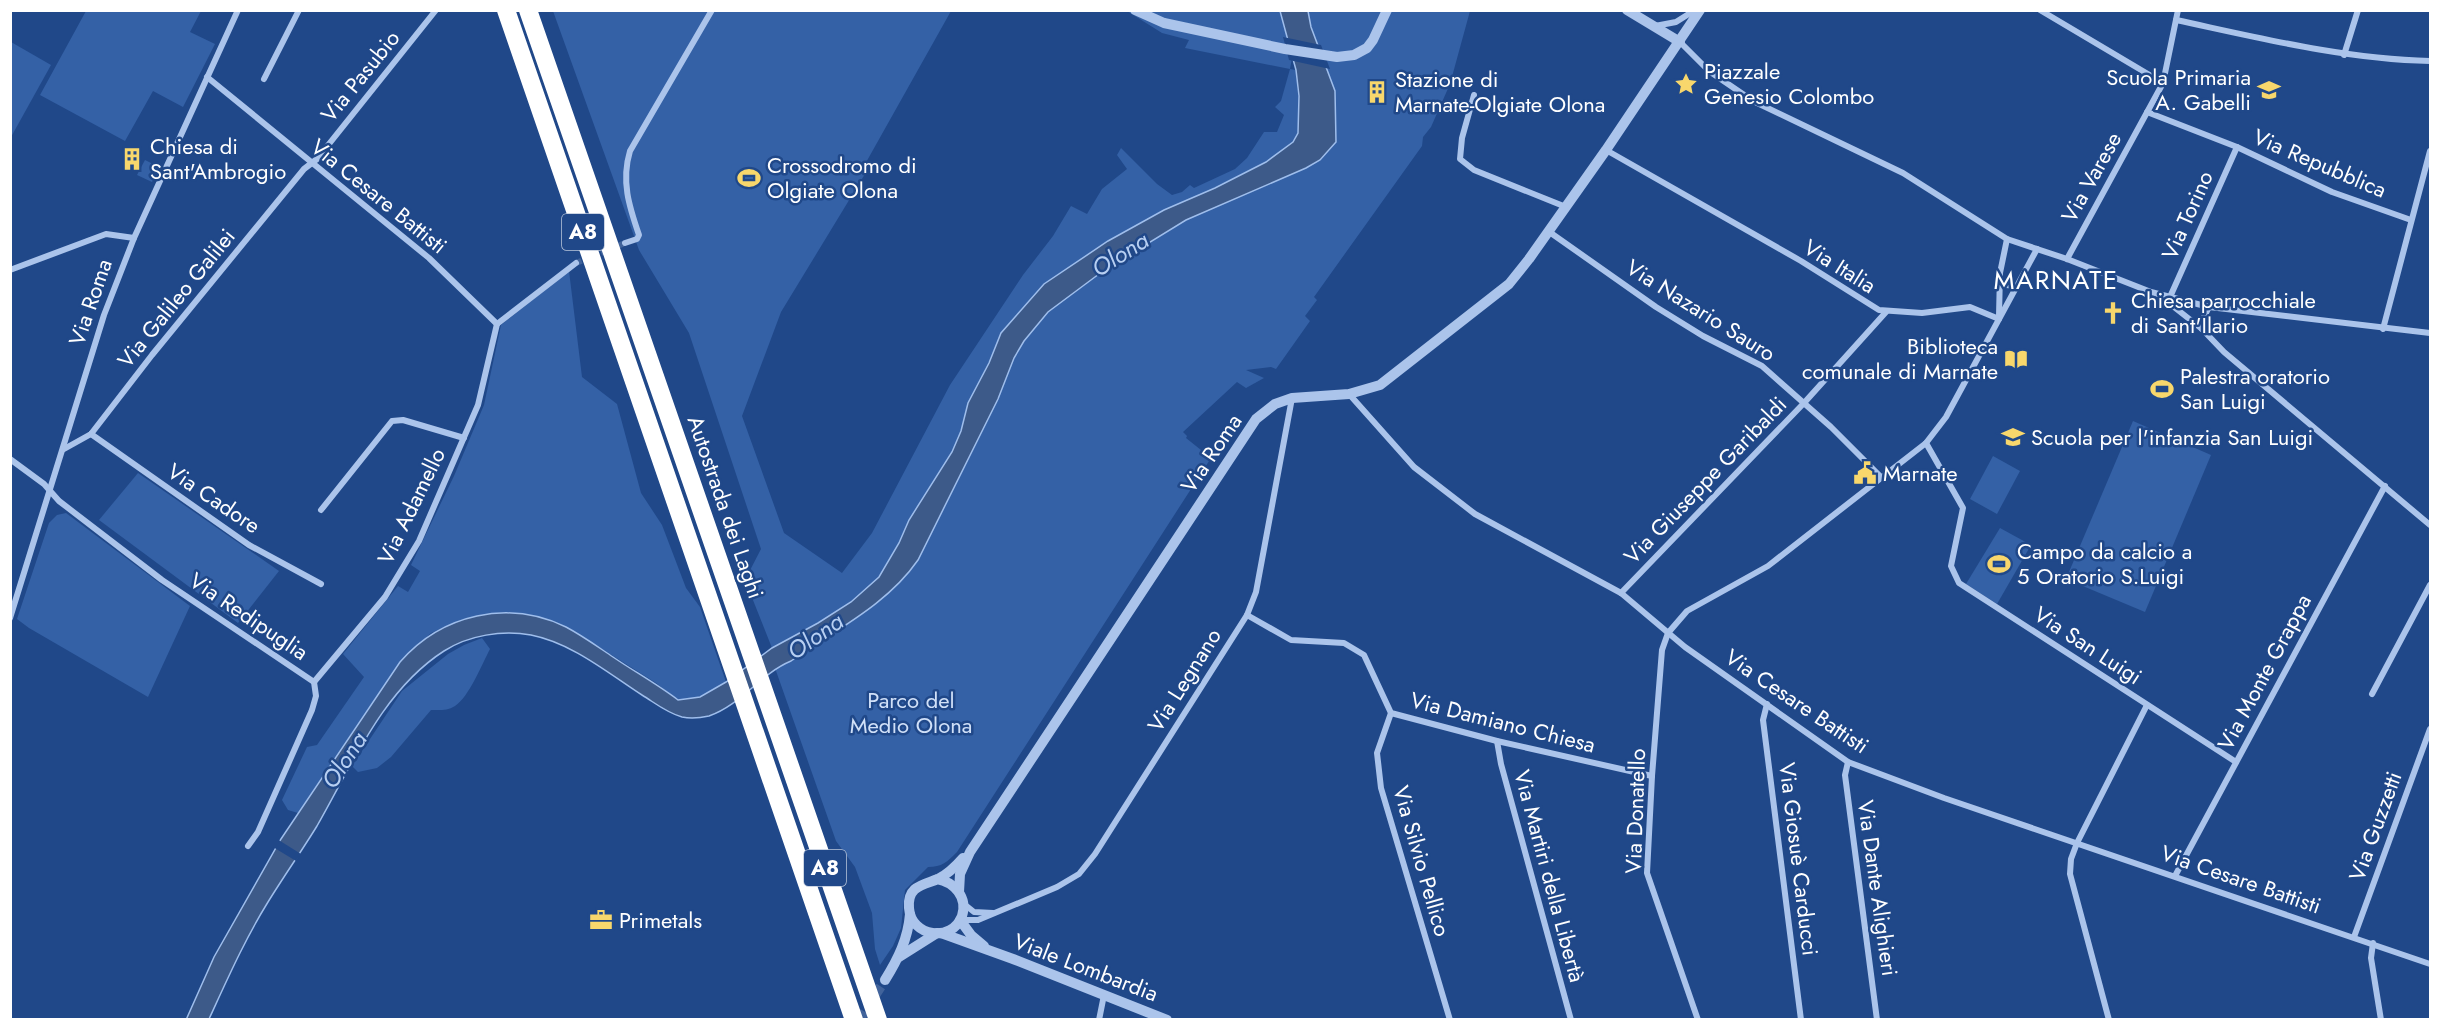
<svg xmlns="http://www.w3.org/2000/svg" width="2441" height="1030" viewBox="0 0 2441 1030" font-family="Jost,sans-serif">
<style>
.green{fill:#3461a6}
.water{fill:#3d5a89;stroke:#9fbeec;stroke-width:1.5}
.pier{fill:#204889}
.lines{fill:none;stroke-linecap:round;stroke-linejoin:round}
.minor-tunnel{stroke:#41639b;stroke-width:6;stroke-dasharray:6 3;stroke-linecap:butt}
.tertiary-tunnel{stroke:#41639b;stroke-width:10;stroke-dasharray:10 5;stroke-linecap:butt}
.minor{stroke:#abc4eb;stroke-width:6}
.tertiary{stroke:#abc4eb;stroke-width:10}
.motorway{stroke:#fff;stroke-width:18}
.labels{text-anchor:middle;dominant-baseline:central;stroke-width:5;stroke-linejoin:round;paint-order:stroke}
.shield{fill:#204889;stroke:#bcc8dc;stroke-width:1.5}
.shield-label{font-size:21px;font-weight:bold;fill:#fff}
.poi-label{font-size:22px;fill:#fff;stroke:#204889;text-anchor:start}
.street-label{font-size:22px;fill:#fff;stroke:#204889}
.park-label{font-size:22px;fill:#d0e0f8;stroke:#204889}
.water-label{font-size:24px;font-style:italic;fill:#b7cff2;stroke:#204889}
.quarter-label{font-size:26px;letter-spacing:1.5px;fill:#fff;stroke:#204889}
</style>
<rect width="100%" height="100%" fill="#204889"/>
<g class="green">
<polygon points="86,11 201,11 190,32 215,44 183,107 153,91 125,141 40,95"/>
<path d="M553 11H951L864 166 868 169 781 312 742 416 784 533 842 573 872 533 950 385 1023 275 1053 236 1071 206 1087 214 1102 189 1127 169 1117 155 1121 148 1157 184 1172 195 1182 192 1190 185 1194 188 1235 169 1247 158 1264 132H1277L1284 115 1275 107 1281 101 1290 69 1185 48 1189 40 1162 33 1127 11H1470L1450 84 1431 127 1423 137 1422 146 1314 297 1317 300 1305 316 1310 321 1276 369 1271 367 1246 370 1264 378 1246 388 1237 382 1183 432 1187 436 1186 438 1211 458 957 852C947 862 942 867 928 867L905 890 901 928 893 946 880 965 875 949 872 913 855 867 836 841 775 668 879 592 1017 329 1107 262 1323 146 1292 58 1290 69 1296 70 1300 117 1298 133 1293 142 1266 162 1215 188 1164 210 1108 241 1044 284 1001 333 989 363 968 403 961 431 952 453 909 520 899 543 879 577 851 602 818 623 772 648 745 580 761 549 689 333 639 250Z"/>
<polygon points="11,42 51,65 11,137"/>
<polygon points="145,160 159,167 152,182 137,175"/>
<polygon points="569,271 582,377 617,404 641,493 662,525 686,588 700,607 726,682 700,697 678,700 656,683 575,632 553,622 509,612 484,614 460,620 431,633 400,662 298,813 288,810 282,800 307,747 317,745 364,677 343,654 398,586 408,592 420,571 411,565 454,476 484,405 501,325"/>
<polygon points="2133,421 2211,455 2145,612 2066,579"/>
<polygon points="1993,456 2020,471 1997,514 1970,499"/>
<polygon points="138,473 279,571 238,623 99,520"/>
<polygon points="66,513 190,606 148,697 29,628 17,619 49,523 57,515"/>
<polygon points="2000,528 2031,545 1997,604 1966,584"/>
<path d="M482 638 490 649C482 664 469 697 455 706 447 711 439 710 431 710L391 757 377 768 358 772 352 766 402 691 448 654 464 645Z"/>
</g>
<path class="water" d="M1280 11H1308L1311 27 1335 91 1336 142 1320 160 1306 168 1186 220 1103 271 1048 312 1024 341 1014 358 998 399 918 560C887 605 835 630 791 661 760 674 741 705 709 716 700 718 691 719 682 717 667 713 655 703 642 695 608 673 572 643 531 635 502 630 469 635 444 651 383 690 352 765 317 826 301 852 284 876 268 902 245 939 227 980 209 1019L186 1020 214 957 281 839 400 662C442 614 508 599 566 627 583 636 598 647 613 657 635 672 657 684 678 700L700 697 726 682 772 648 818 623 851 602 879 577 899 543 909 520 952 452 961 431 968 403 989 363 1001 333 1044 284 1108 241 1164 210 1215 188 1266 162 1293 142 1298 133 1299 96 1296 70Z"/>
<g class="pier">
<polygon points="1283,37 1321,45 1330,69 1289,60"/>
<polygon points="277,839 301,854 296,861 273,847"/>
</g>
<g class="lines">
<polyline class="minor-tunnel" points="576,263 625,243"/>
<polyline class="tertiary-tunnel" points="859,1020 885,980"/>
<g class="minor">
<polyline points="2040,10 2163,83"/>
<path d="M2176 20C2260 38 2344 59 2430 61"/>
<polyline points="1655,26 1676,22 1695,10"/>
<polyline points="1680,42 1709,71 1753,101 1903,173 2007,239 2067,259 2151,292 2209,307 2430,333"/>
<polyline points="2344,55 2358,10"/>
<polyline points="207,77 429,258 497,324"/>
<polyline points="264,79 299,10"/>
<polyline points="1474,95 1462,138 1460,159 1474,170 1566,207"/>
<polyline points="2147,112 2237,147 2332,192 2411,220"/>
<polyline points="1606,150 1801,261 1879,310 1922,313 1970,307 1999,319"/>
<polyline points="1548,231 1656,307 1703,336 1762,366 1831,427 1880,476"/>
<path d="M625 243 637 239 639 235C629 206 621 181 630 151L712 10"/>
<polyline points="2067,259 2163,83 2178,10"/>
<polyline points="10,270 106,234 134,238"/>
<polyline points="1999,278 2006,285 2017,286"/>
<polyline points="2170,297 2174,307 2202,329 2224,352 2430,525"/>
<polyline points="2170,297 2237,147"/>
<polyline points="1999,316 2000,273 2007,239"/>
<polyline points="497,324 576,263"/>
<polyline points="2202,329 2203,319 2209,307"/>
<polyline points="2383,329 2430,151"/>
<polyline points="1349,394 1414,467 1475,514 1621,593 1685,647 1848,762 1944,798 2430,964"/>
<polyline points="91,434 249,545 321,584"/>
<polyline points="1926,443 1963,508 1951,566 1959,583 2236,762"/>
<polyline points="64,449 91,434 152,355 304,169 317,159 436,10"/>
<polyline points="10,459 44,484 59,501 162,580 314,682 316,696 312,710 258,832 248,846"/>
<polyline points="321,510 392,421 403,420 464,438"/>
<polyline points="1621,593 1804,403 1886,312"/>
<polyline points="1247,615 1291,640 1344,643 1364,655 1391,713 1497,741 1652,776"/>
<polyline points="10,618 104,315 134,238 238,10"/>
<polyline points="314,682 385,597 419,541 478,405 497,324"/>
<polyline points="2372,694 2430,585"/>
<polyline points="1767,704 1763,720 1801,1020"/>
<polyline points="1391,713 1377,753 1381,788 1450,1020"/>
<polyline points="1497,741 1501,764 1571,1020"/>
<polyline points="1848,762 1845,775 1877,1020"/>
<polyline points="2175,876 2385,486"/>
<polyline points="964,904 974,912 993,913"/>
<polyline points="961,920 978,920 1057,887 1079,874 1095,854 1247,615 1256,592 1292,398"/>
<polyline points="2354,937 2430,729"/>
<polyline points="2373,943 2371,958 2381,1020"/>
<polyline points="1099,1020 1104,995"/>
<polyline points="1698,1020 1647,873 1652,776 1662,650 1668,633 1687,611 1768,566 1926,443 1946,417 2037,249"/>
<polyline points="2109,1020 2070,874 2071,859 2077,843 2147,705"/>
</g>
<g class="tertiary">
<polyline points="1135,10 1164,23 1285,49 1337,57 1354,55 1367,48 1373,40 1387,10"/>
<polyline points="1627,10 1680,42"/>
<path d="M937 879C954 882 968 897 962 916 952 943 911 937 909 908 907 886 923 885 938 879 948 874 956 866 963 858"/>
<polyline points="959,892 960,874 970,852 1256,419 1275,404 1292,398 1349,394 1380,385 1509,284 1529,259 1606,150 1700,10"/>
<polyline points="960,920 971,935 984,946"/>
<polyline points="941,933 1013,959 1167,1020"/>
<polyline points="899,957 937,933"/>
<path d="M885 980C898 959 908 939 910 914"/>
</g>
<g class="motorway">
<polyline points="506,10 854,1020"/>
<polyline points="528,10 878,1020"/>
</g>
</g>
<defs>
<g id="sight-bare" transform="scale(1.8)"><path d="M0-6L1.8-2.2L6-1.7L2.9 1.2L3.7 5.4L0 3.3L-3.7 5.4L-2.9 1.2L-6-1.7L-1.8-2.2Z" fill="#f8d76c" stroke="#204889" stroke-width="2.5" paint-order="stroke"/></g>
<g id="school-bare" transform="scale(1.8)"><path d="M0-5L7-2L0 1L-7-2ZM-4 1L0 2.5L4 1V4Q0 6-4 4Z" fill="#f8d76c" stroke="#204889" stroke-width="2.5" paint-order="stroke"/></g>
<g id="building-bare" transform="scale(1.8)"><path d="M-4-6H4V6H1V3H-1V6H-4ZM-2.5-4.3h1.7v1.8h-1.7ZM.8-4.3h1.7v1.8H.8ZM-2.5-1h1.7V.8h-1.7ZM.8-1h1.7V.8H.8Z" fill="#f8d76c" stroke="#204889" stroke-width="2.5" paint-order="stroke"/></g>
<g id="stadium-bare" transform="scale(1.8)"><path d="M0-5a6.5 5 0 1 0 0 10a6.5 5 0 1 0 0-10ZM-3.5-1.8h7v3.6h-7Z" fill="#f8d76c" stroke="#204889" stroke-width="2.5" paint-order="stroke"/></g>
<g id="church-bare" transform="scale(1.8)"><path d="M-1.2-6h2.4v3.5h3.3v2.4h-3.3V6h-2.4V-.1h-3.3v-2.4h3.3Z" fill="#f8d76c" stroke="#204889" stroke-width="2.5" paint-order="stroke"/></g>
<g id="library-bare" transform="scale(1.8)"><path d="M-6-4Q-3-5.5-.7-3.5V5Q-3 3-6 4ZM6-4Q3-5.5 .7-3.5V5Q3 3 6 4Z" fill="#f8d76c" stroke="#204889" stroke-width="2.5" paint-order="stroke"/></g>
<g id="civic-bare" transform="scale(1.8)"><path d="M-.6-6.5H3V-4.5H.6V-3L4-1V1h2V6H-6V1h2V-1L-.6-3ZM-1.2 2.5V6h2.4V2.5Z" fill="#f8d76c" stroke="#204889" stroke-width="2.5" paint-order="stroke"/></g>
<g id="office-bare" transform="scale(1.8)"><path d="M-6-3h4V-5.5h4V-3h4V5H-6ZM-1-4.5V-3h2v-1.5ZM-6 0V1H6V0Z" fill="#f8d76c" stroke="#204889" stroke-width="2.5" paint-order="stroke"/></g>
</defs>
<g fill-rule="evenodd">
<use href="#sight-bare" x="1686" y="84"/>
<use href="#school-bare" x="2269" y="90"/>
<use href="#building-bare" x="1377" y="92"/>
<use href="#building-bare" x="132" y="159"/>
<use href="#stadium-bare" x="749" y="178"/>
<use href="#church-bare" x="2113" y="313"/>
<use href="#library-bare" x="2016" y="359"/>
<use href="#stadium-bare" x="2162" y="389"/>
<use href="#school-bare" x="2013" y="437"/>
<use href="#civic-bare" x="1865" y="473"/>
<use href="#stadium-bare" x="1999" y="564"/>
<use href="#office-bare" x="601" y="920"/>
</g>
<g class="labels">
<g class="shield">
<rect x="562" y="214" width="42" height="36" rx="4.5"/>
<rect x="804" y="850" width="42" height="36" rx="4.5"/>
</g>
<g class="shield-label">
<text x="583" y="232">A8</text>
<text x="825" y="868">A8</text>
</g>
<g class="poi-label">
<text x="1704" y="71">Piazzale<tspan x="1704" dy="25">Genesio Colombo</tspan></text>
<text x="2251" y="77" text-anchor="end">Scuola Primaria<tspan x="2251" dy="25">A. Gabelli</tspan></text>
<text x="1395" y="79">Stazione di<tspan x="1395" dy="25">Marnate-Olgiate Olona</tspan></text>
<text x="150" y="146">Chiesa di<tspan x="150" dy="25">Sant'Ambrogio</tspan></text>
<text x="767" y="165">Crossodromo di<tspan x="767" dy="25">Olgiate Olona</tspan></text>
<text x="2131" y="300">Chiesa parrocchiale<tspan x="2131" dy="25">di Sant'Ilario</tspan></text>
<text x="1998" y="346" text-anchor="end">Biblioteca<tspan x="1998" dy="25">comunale di Marnate</tspan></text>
<text x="2180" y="376">Palestra oratorio<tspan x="2180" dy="25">San Luigi</tspan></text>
<text x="2031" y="437">Scuola per l'infanzia San Luigi</text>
<text x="1883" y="473">Marnate</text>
<text x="2017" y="551">Campo da calcio a<tspan x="2017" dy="25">5 Oratorio S.Luigi</tspan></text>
<text x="619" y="920">Primetals</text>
</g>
<g class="street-label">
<text transform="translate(360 76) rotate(-51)">Via Pasubio</text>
<text transform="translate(2320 163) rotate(23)">Via Repubblica</text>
<text transform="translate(2091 177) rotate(-61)">Via Varese</text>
<text transform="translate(379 196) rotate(39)">Via Cesare Battisti</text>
<text transform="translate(2187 215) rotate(-66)">Via Torino</text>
<text transform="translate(1840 266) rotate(32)">Via Italia</text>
<text transform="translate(176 298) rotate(-51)">Via Galileo Galilei</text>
<text transform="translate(90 302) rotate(-71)">Via Roma</text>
<text transform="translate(1701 310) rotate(32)">Via Nazario Sauro</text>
<text transform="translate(1211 453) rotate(-56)">Via Roma</text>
<text transform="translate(1705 480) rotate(-46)">Via Giuseppe Garibaldi</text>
<text transform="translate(214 498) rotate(34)">Via Cadore</text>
<text transform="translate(411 506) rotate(-64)">Via Adamello</text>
<text transform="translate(726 507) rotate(71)">Autostrada dei Laghi</text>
<text transform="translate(249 616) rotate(34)">Via Redipuglia</text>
<text transform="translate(2088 645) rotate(33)">Via San Luigi</text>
<text transform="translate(2264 672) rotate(-62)">Via Monte Grappa</text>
<text transform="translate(1184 680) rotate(-58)">Via Legnano</text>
<text transform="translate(1797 701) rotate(34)">Via Cesare Battisti</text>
<text transform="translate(1503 722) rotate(14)">Via Damiano Chiesa</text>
<text transform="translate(1635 811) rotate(-88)">Via Donatello</text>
<text transform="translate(2375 826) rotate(-70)">Via Guzzetti</text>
<text transform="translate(1799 859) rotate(83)">Via Giosuè Carducci</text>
<text transform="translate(1422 861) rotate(74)">Via Silvio Pellico</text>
<text transform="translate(1550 876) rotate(75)">Via Martiri della Libertà</text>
<text transform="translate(2241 879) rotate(19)">Via Cesare Battisti</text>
<text transform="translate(1878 888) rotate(82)">Via Dante Alighieri</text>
<text transform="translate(1086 967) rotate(21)">Viale Lombardia</text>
</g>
<g class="park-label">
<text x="911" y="700">Parco del<tspan x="911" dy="25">Medio Olona</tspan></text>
</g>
<g class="water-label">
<text transform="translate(1120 254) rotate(-32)">Olona</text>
<text transform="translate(815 636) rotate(-35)">Olona</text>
<text transform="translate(344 760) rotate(-57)">Olona</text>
</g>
<g class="quarter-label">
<text x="2056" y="280">MARNATE</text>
</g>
</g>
<rect width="2441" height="1030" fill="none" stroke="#ffffff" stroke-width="24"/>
</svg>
